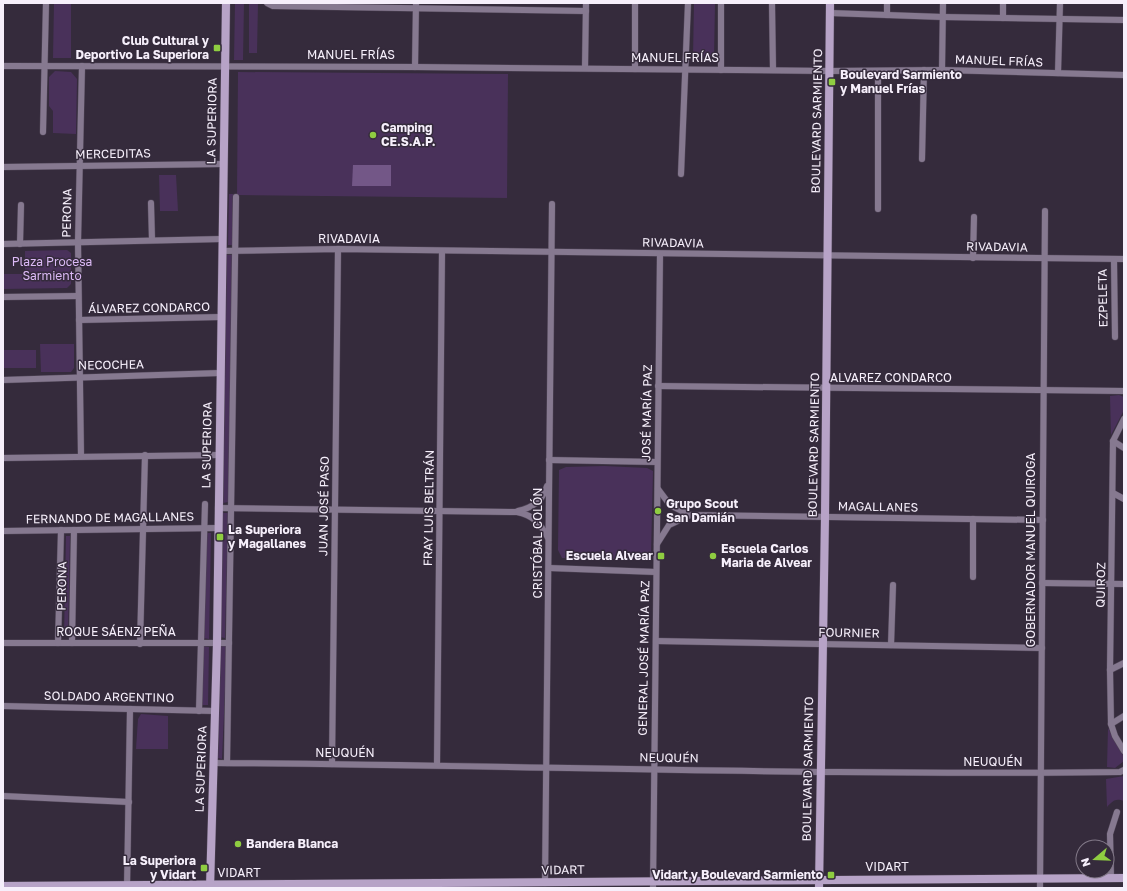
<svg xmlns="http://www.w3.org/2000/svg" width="1127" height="891" font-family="'Golos Text',sans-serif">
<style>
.green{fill:#49315a}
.water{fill:#735787}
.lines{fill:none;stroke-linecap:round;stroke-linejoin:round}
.street-casing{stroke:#504657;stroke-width:7}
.secondary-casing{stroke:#504657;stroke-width:9}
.street{stroke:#867990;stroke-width:6}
.secondary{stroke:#b7a3c7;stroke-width:8}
.poi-dot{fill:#8fcd41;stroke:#352b3c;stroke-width:1.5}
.labels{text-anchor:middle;stroke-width:3;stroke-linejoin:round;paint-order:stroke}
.poi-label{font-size:12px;font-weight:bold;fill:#f6effb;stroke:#352b3c;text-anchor:start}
.street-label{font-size:12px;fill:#f6effb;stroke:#352b3c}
.park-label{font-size:12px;fill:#dcbaf6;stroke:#352b3c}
</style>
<rect width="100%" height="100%" fill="#352b3c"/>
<g class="green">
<polygon points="54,3 71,3 71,58 53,58"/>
<polygon points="235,3 244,3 243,60 234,60"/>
<polygon points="249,3 258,3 257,53 249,53"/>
<polygon points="694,3 715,3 714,57 710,61 697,60 693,57"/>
<polygon points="55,71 71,72 77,79 76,134 53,133 53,111 49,106 49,77"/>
<polygon points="238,72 508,74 507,198 237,195"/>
<polygon points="159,175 176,175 178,211 160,211"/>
<polygon points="229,194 233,194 232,245 228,245"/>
<polygon points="67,250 71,253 71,284 67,288 3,289 3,274 25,274 25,251"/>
<polygon points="227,255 233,255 228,502 223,503"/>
<polygon points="40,344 74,344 74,368 71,372 41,372"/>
<rect x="3" y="350" width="33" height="18"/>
<polygon points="1119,395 1124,397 1124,410 1111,435 1110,396"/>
<polygon points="604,466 647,468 653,471 651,554 647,560 562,558 558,550 559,470 566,467"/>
<polygon points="222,513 228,513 225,638 220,637"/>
<polygon points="206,533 211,533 209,639 203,638"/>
<polygon points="66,536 70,536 68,635 64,635"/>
<polygon points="203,646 209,647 208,705 202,705"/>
<polygon points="221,646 227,646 222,759 218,758"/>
<polygon points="141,714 168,716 168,749 136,749 138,719"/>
<polygon points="1108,728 1124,757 1124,761 1115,768 1107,767"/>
<path d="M1124,776V801C1115,798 1113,801 1107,807L1106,779Z"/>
</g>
<polygon class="water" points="353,165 391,165 391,186 352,186"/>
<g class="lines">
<g class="street-casing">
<g id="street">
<polyline points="267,3 273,6 586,11"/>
<polyline points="721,3 721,70"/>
<polyline points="772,3 773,70"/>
<polyline points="830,13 943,17 1124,20"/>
<polyline points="887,15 887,3"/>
<polyline points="1003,18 1003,3"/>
<polyline points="3,66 415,67 830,71 942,70 1124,75"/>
<polyline points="415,67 416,3"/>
<polyline points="585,68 586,3"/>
<polyline points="635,69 635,3"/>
<polyline points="942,70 943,3"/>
<polyline points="1058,73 1060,3"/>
<polyline points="43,132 46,3"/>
<polyline points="922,159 924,70"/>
<polyline points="3,167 223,164"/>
<polyline points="681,174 688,3"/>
<polyline points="151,203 152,240"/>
<polyline points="878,209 878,71"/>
<polyline points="3,244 222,239"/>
<polyline points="20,244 21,205"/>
<polyline points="222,251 338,249 1124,259"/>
<polyline points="973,258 974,217"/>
<polyline points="1114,260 1115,337"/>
<polyline points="3,297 78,296"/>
<polyline points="79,320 221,317"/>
<polyline points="3,380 220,373"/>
<polyline points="658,386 1124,391"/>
<polyline points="1124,419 1113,441 1110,670 1111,724 1115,736 1124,751"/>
<polyline points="1113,441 1124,448"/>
<polyline points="81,456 78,242 82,66"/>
<polyline points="3,458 219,455"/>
<polyline points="549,460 657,462"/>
<polyline points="658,489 670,505 690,515"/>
<polyline points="1113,493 1124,499"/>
<path d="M218,508L517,512C533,515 541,524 548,538"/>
<path d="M518,511C532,508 543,501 547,486"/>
<polyline points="973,519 973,577"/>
<polyline points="3,531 218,528"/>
<polyline points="657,544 669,525 690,515 1043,520"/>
<polyline points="549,568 656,572"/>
<polyline points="1042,583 1124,584"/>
<polyline points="656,641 1042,648"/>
<polyline points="3,643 229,643"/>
<polyline points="58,643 61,530"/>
<polyline points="72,643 74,530"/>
<polyline points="140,644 145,455"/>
<polyline points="891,645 893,585"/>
<polyline points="1110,670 1124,663"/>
<polyline points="3,706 215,711"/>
<polyline points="199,711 205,504"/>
<polyline points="1111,724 1124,716"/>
<path d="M213,763C515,765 818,776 1120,772L1124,770"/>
<polyline points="227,763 236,197"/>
<polyline points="332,764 338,249"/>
<polyline points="437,765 442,251"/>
<polyline points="3,796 129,802"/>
<polyline points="1111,878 1110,834 1117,812"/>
<polyline points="545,883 552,204"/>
<polyline points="127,888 130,709"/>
<polyline points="653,888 660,254"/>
<polyline points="1040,888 1045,211"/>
</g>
</g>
<g class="secondary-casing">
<g id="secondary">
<polyline points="3,886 1124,878"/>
<polyline points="210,888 217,643 226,3"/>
<polyline points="819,888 825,517 830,3"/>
</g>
</g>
<use href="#street" class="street"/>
<use href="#secondary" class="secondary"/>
</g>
<g class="poi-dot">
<rect x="213" y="44" width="8" height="8" rx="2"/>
<rect x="828" y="78" width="8" height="8" rx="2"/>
<circle cx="373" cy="135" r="4"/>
<circle cx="658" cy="511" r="4"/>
<rect x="216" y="533" width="8" height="8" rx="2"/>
<rect x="657" y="552" width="8" height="8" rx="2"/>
<circle cx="713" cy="556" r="4"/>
<circle cx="238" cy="844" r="4"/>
<rect x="200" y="864" width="8" height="8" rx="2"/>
<rect x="827" y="871" width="8" height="8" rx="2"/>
</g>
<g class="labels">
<g class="poi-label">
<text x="209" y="45" text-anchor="end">Club Cultural y<tspan x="209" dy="14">Deportivo La Superiora</tspan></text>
<text x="840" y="79">Boulevard Sarmiento<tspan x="840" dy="14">y Manuel Frías</tspan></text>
<text x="381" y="132">Camping<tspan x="381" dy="14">CE.S.A.P.</tspan></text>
<text x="666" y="508">Grupo Scout<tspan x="666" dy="14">San Damián</tspan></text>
<text x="228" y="534">La Superiora<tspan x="228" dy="14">y Magallanes</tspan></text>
<text x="721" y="553">Escuela Carlos<tspan x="721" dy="14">Maria de Alvear</tspan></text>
<text x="653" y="560" text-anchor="end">Escuela Alvear</text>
<text x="246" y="848">Bandera Blanca</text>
<text x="196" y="865" text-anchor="end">La Superiora<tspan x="196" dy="14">y Vidart</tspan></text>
<text x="823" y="879" text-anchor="end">Vidart y Boulevard Sarmiento</text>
</g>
<g class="street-label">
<text x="351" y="59">MANUEL FRÍAS</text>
<text x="675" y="62">MANUEL FRÍAS</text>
<text transform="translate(999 61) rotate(2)" y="4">MANUEL FRÍAS</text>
<text transform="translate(212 121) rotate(-89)" y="4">LA SUPERIORA</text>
<text transform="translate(817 121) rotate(-89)" y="4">BOULEVARD SARMIENTO</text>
<text transform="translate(113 154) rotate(-1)" y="4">MERCEDITAS</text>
<text transform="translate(67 213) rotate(-89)" y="4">PERONA</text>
<text x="349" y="243">RIVADAVIA</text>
<text transform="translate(673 243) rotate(1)" y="4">RIVADAVIA</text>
<text transform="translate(997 247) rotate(1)" y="4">RIVADAVIA</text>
<text transform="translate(1103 298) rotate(-91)" y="4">EZPELETA</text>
<text transform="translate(149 308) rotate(-1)" y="4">ÁLVAREZ CONDARCO</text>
<text transform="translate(111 365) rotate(-1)" y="4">NECOCHEA</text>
<text x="891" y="382">ALVAREZ CONDARCO</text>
<text transform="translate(647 413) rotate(-89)" y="4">JOSÉ MARÍA PAZ</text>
<text transform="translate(207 445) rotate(-89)" y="4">LA SUPERIORA</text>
<text transform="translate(814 445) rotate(-89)" y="4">BOULEVARD SARMIENTO</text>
<text transform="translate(324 506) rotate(-89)" y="4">JUAN JOSÉ PASO</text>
<text transform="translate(878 507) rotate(1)" y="4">MAGALLANES</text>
<text transform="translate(429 508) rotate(-89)" y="4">FRAY LUIS BELTRÁN</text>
<text transform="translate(110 518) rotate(-1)" y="4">FERNANDO DE MAGALLANES</text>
<text transform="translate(538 543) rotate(-90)" y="4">CRISTÓBAL COLÓN</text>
<text transform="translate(1031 550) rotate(-90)" y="4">GOBERNADOR MANUEL QUIROGA</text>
<text transform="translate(1101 585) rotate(-89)" y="4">QUIROZ</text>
<text transform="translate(62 586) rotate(-89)" y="4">PERONA</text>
<text x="116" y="636">ROQUE SÁENZ PEÑA</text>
<text transform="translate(849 633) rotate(1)" y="4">FOURNIER</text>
<text transform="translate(644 658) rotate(-89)" y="4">GENERAL JOSÉ MARÍA PAZ</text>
<text transform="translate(109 697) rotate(1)" y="4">SOLDADO ARGENTINO</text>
<text x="345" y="757">NEUQUÉN</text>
<text transform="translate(669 758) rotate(1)" y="4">NEUQUÉN</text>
<text x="993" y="766">NEUQUÉN</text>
<text transform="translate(201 769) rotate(-88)" y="4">LA SUPERIORA</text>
<text transform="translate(808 769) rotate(-89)" y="4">BOULEVARD SARMIENTO</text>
<text x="887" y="871">VIDART</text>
<text transform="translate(563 870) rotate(-1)" y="4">VIDART</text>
<text x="239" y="877">VIDART</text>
</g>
<g class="park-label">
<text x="52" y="266">Plaza Procesa<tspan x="52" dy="14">Sarmiento</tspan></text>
</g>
</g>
<rect width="1127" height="891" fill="none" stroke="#f6effb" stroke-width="8"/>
<g transform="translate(1095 859) rotate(251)"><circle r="19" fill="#352b3c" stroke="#827988"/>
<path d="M0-3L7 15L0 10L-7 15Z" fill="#8fcd41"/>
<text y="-6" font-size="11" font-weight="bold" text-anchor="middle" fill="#f6effb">N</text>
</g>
</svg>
